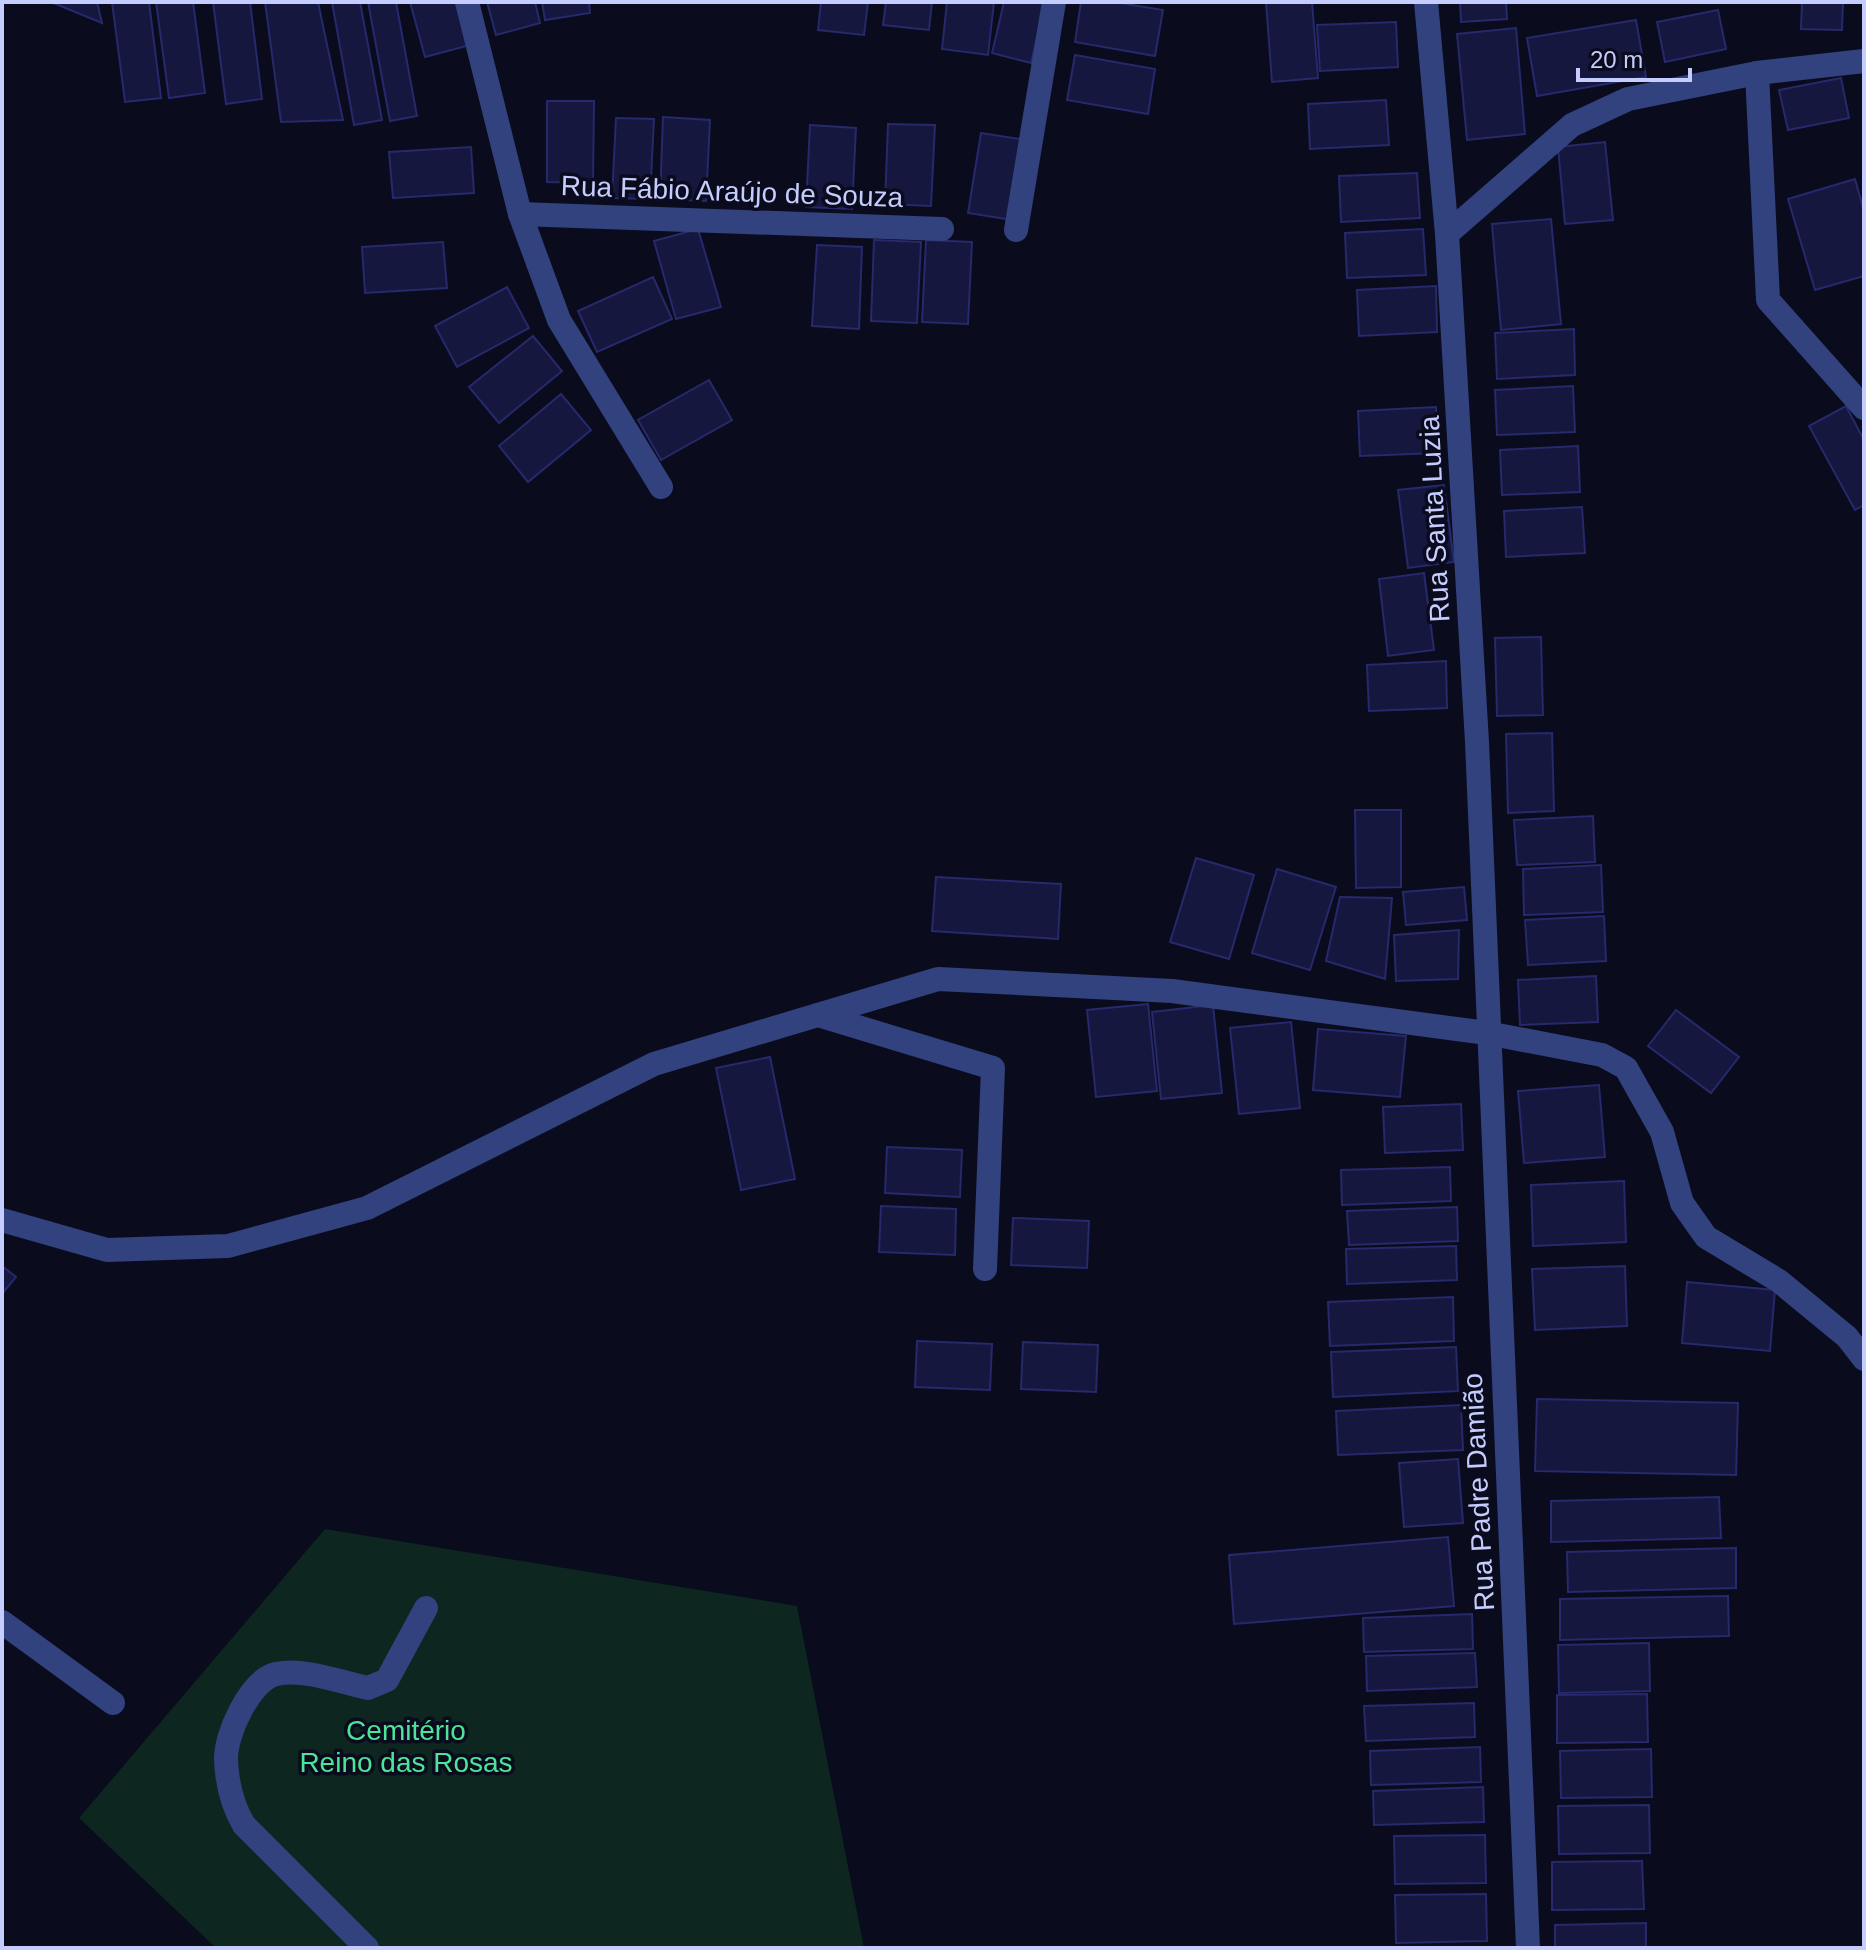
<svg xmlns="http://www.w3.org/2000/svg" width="1866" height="1950" font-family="Helvetica,sans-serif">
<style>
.green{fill:#0d261f}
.building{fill:#15173e;stroke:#26296b;stroke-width:2}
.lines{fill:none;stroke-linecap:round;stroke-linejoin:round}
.minor{stroke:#32427e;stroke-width:24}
.labels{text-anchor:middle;stroke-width:7;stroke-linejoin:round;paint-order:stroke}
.street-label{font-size:28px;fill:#c5cdff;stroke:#0a0b1c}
.park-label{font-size:28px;fill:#4de49a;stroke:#0a0b1c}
</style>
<rect width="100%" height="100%" fill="#0a0b1c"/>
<polygon class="green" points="325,1529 797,1606 864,1948 216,1948 79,1818"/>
<g class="building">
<polygon points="51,2 97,2 102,23"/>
<polygon points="112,2 149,2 161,98 125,102"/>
<polygon points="156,2 193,2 205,93 169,98"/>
<polygon points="213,2 250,2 262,99 226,104"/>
<polygon points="265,2 318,2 343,120 281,122"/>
<polygon points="332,2 360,2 382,120 354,125"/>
<polygon points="368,2 396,2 417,116 390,121"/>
<polygon points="410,2 458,2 470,45 425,57"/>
<polygon points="487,2 535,2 540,23 496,35"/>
<polygon points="542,2 589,2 590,13 545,20"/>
<polygon points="821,2 868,2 864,35 818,30"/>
<polygon points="886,2 932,2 929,30 883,25"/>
<polygon points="947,2 994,2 988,55 942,49"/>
<polygon points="1004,2 1045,2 1031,63 992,53"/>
<polygon points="1081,2 1114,2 1163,10 1155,56 1075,42"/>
<polygon points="1266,2 1312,2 1318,78 1272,82"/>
<polygon points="1460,2 1506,2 1507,19 1461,22"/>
<polygon points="1802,2 1843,2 1842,30 1801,29"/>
<polygon points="1718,10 1726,49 1665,62 1657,22"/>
<polygon points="1636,20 1646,77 1537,96 1527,38"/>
<polygon points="1396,22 1398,67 1320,71 1317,25"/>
<polygon points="1516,28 1525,134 1467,140 1457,34"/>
<polygon points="1075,55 1155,69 1148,114 1067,100"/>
<polygon points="1841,78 1849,118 1788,130 1779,90"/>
<polygon points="1386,100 1389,145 1310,149 1308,104"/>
<polygon points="547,101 594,101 593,183 547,182"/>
<polygon points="663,117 710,120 706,201 660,199"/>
<polygon points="616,118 654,119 650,199 612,198"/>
<polygon points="888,124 935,125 931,206 885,204"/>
<polygon points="810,125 856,128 852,209 806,207"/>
<polygon points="981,133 1026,140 1013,220 968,213"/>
<polygon points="1605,142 1613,220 1565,224 1558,147"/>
<polygon points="471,147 474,193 393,198 389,152"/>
<polygon points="1417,173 1420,218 1341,222 1339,176"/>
<polygon points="1855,179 1864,211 1864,276 1815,290 1788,199"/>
<polygon points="1551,219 1561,324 1501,330 1492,224"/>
<polygon points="698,229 721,307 676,319 654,241"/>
<polygon points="1423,229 1426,275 1347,278 1345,233"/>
<polygon points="874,240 921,242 917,323 871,321"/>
<polygon points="926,240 972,242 968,324 922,322"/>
<polygon points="443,242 447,288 365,293 362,247"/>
<polygon points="817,245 862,247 859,329 812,326"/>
<polygon points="653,277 672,319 597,352 578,311"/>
<polygon points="1436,286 1437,332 1359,336 1357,290"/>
<polygon points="507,287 529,328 457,367 435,326"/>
<polygon points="1574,329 1575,375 1497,379 1495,333"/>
<polygon points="533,336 562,371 499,423 469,387"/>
<polygon points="709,380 732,420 661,460 638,420"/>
<polygon points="1573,386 1575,432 1497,435 1495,390"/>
<polygon points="561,394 591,430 528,482 499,446"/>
<polygon points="1846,406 1864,440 1864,505 1855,510 1809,426"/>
<polygon points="1436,407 1438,453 1360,456 1358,411"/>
<polygon points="1578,446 1580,492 1502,495 1500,450"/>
<polygon points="1444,485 1454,562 1408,568 1398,490"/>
<polygon points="1582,507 1585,553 1506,557 1504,511"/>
<polygon points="1424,573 1434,650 1388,656 1379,579"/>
<polygon points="1541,637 1543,715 1497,716 1495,638"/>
<polygon points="1446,661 1447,708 1369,711 1367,665"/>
<polygon points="1552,733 1554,811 1508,813 1506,734"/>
<polygon points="1355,810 1401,810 1401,887 1356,888"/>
<polygon points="1593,816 1595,862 1517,865 1514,820"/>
<polygon points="1196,858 1254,875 1229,959 1170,942"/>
<polygon points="1601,865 1603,912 1524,915 1523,869"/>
<polygon points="1277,869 1336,887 1310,970 1252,953"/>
<polygon points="936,877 1061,884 1058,939 932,931"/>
<polygon points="1464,887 1467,920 1406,925 1403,892"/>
<polygon points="1340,897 1392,898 1385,979 1326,961"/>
<polygon points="1604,916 1606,961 1528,965 1525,920"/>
<polygon points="1459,930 1458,979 1396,981 1394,935"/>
<polygon points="1596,976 1598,1022 1520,1025 1518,980"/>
<polygon points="1148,1004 1157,1091 1096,1097 1087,1010"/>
<polygon points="1213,1005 1222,1093 1161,1099 1152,1012"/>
<polygon points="1676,1010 1739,1057 1711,1093 1648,1046"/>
<polygon points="1291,1022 1300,1108 1239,1114 1230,1028"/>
<polygon points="1318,1029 1406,1036 1400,1097 1313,1090"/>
<polygon points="770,1057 795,1179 741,1190 716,1068"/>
<polygon points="1599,1085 1605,1157 1524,1163 1518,1091"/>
<polygon points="1461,1104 1463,1150 1385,1153 1383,1107"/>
<polygon points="887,1147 962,1150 960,1197 885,1193"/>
<polygon points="1450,1167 1451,1201 1342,1205 1341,1170"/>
<polygon points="1624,1181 1626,1242 1533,1246 1531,1185"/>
<polygon points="881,1206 956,1209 955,1255 879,1252"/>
<polygon points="1457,1207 1458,1241 1349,1245 1347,1211"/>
<polygon points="1013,1218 1089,1221 1087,1268 1011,1265"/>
<polygon points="1456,1246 1457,1280 1347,1284 1346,1249"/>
<polygon points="2,1266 16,1277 2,1294"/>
<polygon points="1625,1266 1627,1326 1535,1330 1532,1269"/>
<polygon points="1687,1282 1775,1290 1770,1351 1682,1343"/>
<polygon points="1453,1297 1454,1341 1330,1346 1328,1302"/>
<polygon points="917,1341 992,1344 990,1390 915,1387"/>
<polygon points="1023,1342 1098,1345 1096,1392 1021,1389"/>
<polygon points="1456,1347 1458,1391 1333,1397 1331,1352"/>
<polygon points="1537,1399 1738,1403 1736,1475 1535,1471"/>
<polygon points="1461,1405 1463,1450 1338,1455 1336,1411"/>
<polygon points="1458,1459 1463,1523 1404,1527 1399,1463"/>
<polygon points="1719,1497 1721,1538 1551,1542 1551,1501"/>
<polygon points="1448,1537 1454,1606 1234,1624 1229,1555"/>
<polygon points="1736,1548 1736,1588 1568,1592 1567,1552"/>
<polygon points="1728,1596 1729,1636 1560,1640 1560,1599"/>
<polygon points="1472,1614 1473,1649 1364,1652 1363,1618"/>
<polygon points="1649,1643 1650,1691 1559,1693 1558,1645"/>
<polygon points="1475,1653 1477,1687 1367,1691 1366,1656"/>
<polygon points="1647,1694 1648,1742 1557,1743 1557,1695"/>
<polygon points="1474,1703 1475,1737 1366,1741 1364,1706"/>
<polygon points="1480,1747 1481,1782 1371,1785 1370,1751"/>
<polygon points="1651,1749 1652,1797 1561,1798 1560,1751"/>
<polygon points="1483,1787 1484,1822 1374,1825 1373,1791"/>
<polygon points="1649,1805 1650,1853 1559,1854 1558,1806"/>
<polygon points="1485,1835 1486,1883 1395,1884 1394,1836"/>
<polygon points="1642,1861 1644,1909 1552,1910 1552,1862"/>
<polygon points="1486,1894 1487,1941 1396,1943 1395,1895"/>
<polygon points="1646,1923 1646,1948 1555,1948 1555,1925"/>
</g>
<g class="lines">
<g class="minor">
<polyline points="467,2 520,214 559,320 661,487"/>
<polyline points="1426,2 1447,234 1477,742 1528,1948"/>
<polyline points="1757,73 1768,300 1864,408"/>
<polyline points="520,214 942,229"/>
<polyline points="1016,230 1054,2"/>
<polyline points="1447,234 1572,125 1628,99 1757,73 1864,61"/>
<polyline points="818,1015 993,1068 985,1269"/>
<polyline points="2,1220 107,1250 228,1246 367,1208 654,1064 938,979 1172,991 1487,1033 1602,1055 1626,1068 1662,1132 1682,1203 1706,1237 1779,1281 1847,1337 1864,1359"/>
<polyline points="2,1622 113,1703"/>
<path d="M367,1948L244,1825C232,1805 227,1783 226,1760C225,1735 250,1680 276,1674C304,1668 340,1682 368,1688L387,1680L426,1608"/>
</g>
</g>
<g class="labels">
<g class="street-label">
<text transform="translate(732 191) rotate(2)" y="10">Rua Fábio Araújo de Souza</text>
<text transform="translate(1434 519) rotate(-93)" y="10">Rua Santa Luzia</text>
<text transform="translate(1478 1492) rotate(-93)" y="10">Rua Padre Damião</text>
</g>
<g class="park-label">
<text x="406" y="1740">Cemitério<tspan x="406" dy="32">Reino das Rosas</tspan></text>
</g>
</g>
<rect width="1866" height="1950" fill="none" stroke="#c5cdff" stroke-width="8"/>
<path d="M1578 68v12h112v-12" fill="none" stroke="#c5cdff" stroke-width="4"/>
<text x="1590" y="68" font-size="24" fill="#c5cdff" stroke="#0a0b1c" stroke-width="6" paint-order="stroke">20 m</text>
</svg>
